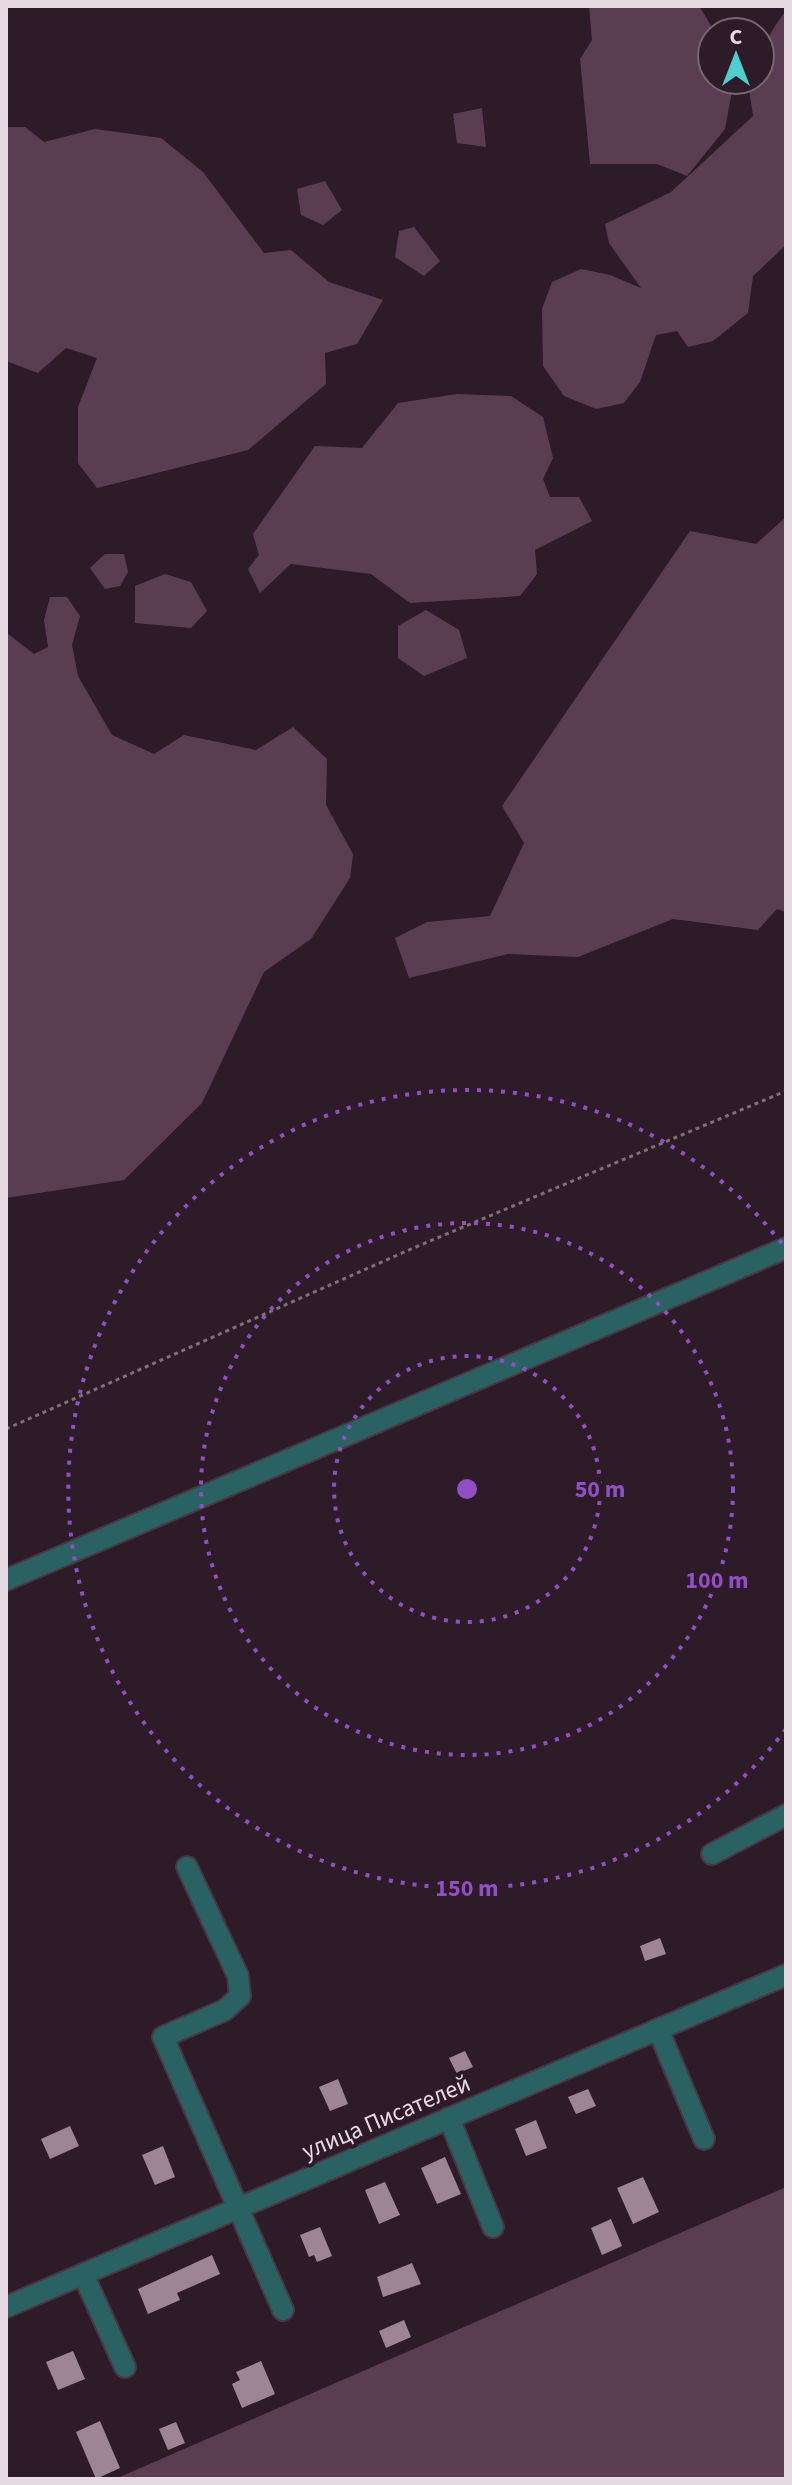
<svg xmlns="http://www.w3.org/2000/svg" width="792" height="2485" font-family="'Source Sans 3',sans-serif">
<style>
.green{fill:#5b3d52}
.building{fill:#9e8596}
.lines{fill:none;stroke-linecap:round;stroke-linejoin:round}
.minor-casing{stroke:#483642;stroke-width:24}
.path{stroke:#7f6f79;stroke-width:3;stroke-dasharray:4 4;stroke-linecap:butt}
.minor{stroke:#2a6263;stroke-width:20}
.ring{fill:none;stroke:#914fc6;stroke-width:4;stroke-dasharray:4 8}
.labels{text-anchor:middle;stroke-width:8;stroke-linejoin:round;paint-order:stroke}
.street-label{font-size:24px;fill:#e7dae2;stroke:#2e1b28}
.centre{fill:#914fc6;stroke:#2e1b28;stroke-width:4}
.ring-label{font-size:24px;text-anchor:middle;font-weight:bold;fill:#914fc6;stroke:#2e1b28;stroke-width:8;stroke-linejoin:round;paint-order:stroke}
</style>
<rect width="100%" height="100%" fill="#2e1b28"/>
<g class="green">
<polygon points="589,6 699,6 715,32 712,32 712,80 734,80 725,129 687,176 657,164 590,164 580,59 592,40"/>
<path d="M786,11V245L753,276L748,313L713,341L688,347L677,331L656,335L640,382L624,403L596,409L564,396L543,366L542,309L552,282L581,269L610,275L641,288L609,243L605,224L671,192L753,116L748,82L749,80H760C760,52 768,33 786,11Z"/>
<polygon points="482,108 486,147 457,143 453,114"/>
<polygon points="6,127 25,127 44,142 95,129 161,138 203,172 264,253 291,250 329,282 383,300 357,344 325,353 326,384 248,450 97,488 78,463 78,407 97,358 66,348 38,373 6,361"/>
<polygon points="325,181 342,210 323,225 301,215 297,189"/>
<polygon points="414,227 440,261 424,276 395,257 399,231"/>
<polygon points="457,394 511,396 543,417 553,458 543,479 550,497 579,497 592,521 535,550 537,574 520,596 410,603 371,574 291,564 260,593 248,569 259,555 253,534 315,446 362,448 398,403"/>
<polygon points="786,517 786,912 777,909 758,930 673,919 578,957 508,954 409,978 395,938 427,922 490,916 524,843 502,806 690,531 756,544"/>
<polygon points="105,554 124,554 128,572 120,586 105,589 90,568"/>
<polygon points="165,574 191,582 207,611 191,628 135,623 135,586"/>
<polygon points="50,597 67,597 80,616 72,645 78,676 112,735 154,754 184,735 256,750 293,727 327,759 326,805 353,854 350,878 311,939 264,972 202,1103 124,1180 6,1198 6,636 8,634 34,654 48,647 44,620"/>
<polygon points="426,610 459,630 467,658 424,676 398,658 398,626"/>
<polygon points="786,2187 786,2479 115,2479"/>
</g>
<g class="building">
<polygon points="660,1938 666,1954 645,1961 640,1946"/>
<polygon points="465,2051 473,2067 457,2074 449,2058"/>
<polygon points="338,2079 348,2104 330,2111 319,2087"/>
<polygon points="588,2089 596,2106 576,2114 568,2097"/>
<polygon points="536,2120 547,2148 526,2156 515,2129"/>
<polygon points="70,2126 79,2146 50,2159 41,2139"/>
<polygon points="163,2146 175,2177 155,2185 142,2155"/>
<polygon points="445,2157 461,2194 437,2204 421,2168"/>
<polygon points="643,2177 659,2212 633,2224 617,2188"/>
<polygon points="385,2182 400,2215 379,2224 365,2190"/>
<polygon points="611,2219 622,2246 602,2255 591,2228"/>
<polygon points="320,2227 332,2256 317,2262 314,2255 309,2257 300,2235"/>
<polygon points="212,2255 220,2274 177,2293 180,2300 148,2314 138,2289"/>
<polygon points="412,2263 421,2284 383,2297 377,2277"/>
<polygon points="404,2320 411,2337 386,2348 379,2331"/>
<polygon points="73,2351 85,2379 58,2390 46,2362"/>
<polygon points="261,2361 275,2394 242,2408 232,2384 240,2380 236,2372"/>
<polygon points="100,2421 120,2468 96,2479 76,2432"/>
<polygon points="176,2422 185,2443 168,2450 159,2429"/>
</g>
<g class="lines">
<g class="minor-casing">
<g id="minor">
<polyline points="6,1580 786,1248"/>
<polyline points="712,1854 786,1815"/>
<polyline points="187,1867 238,1976 240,1996 225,2010 163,2037 283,2310"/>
<polyline points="658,2029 704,2139"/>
<polyline points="449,2118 493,2227"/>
<polyline points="83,2274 125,2367"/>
<polyline points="6,2307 786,1975"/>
</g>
</g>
<polyline class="path" points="6,1429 411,1249 786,1091"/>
<use href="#minor" class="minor"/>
</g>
<g class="ring">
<circle cx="467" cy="1489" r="133"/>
<circle cx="467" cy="1489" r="266"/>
<path d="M786 1729A399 399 0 1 1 786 1249"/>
</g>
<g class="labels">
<g class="street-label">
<text transform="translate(386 2117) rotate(-23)" y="8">улица Писателей</text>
</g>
</g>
<circle cx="467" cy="1489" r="12" class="centre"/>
<g class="ring-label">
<text x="600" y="1497">50 m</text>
<text x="717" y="1588">100 m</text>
<text x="467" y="1896">150 m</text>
</g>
<rect width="792" height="2485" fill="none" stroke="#e7dae2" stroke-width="16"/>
<g transform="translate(736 56)"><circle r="38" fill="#2e1b28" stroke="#786772" stroke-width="2"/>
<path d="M0-6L14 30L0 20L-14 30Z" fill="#52cdcd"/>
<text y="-12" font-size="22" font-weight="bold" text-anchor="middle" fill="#e7dae2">С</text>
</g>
</svg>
